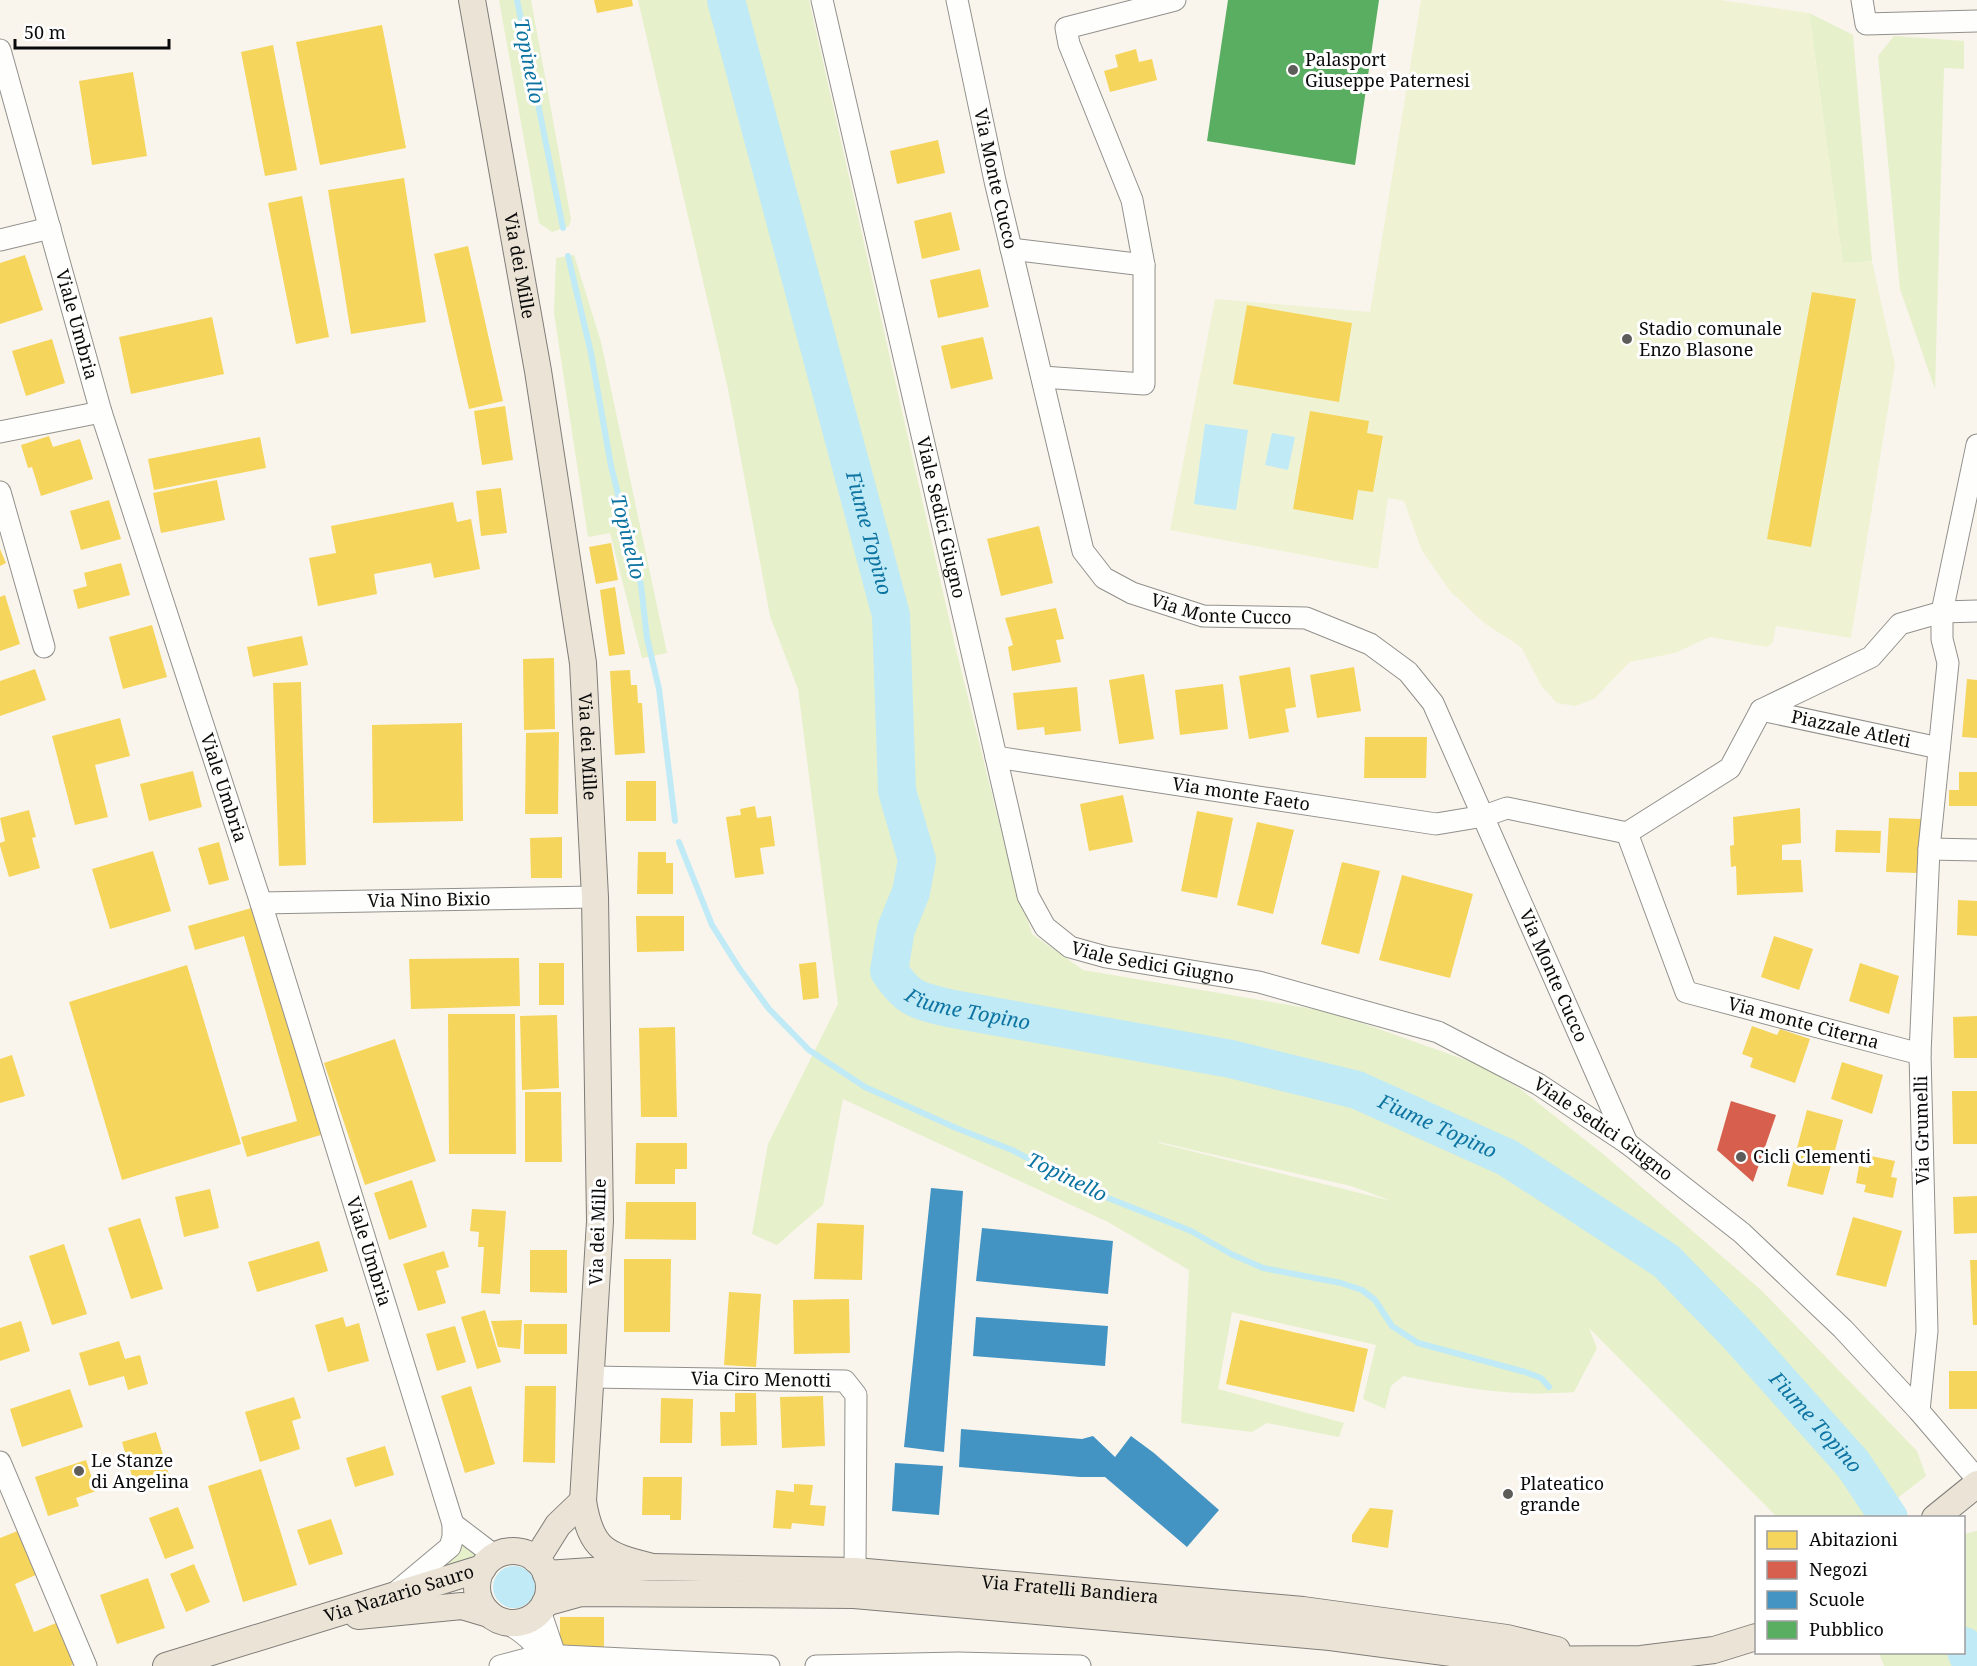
<svg xmlns="http://www.w3.org/2000/svg" width="1977" height="1666" font-family="'Noto Serif',serif">
<style>
.green{fill:#e6f0ca;fill-rule:evenodd}
.pitch{fill:#eff3d4}
.water{fill:#c0eaf6}
.homes{fill:#f6d55c}
.shops{fill:#d6604d}
.schools{fill:#4393c3}
.public{fill:#5aae61}
.lines{fill:none;stroke-linecap:round;stroke-linejoin:round}
.stream{stroke:#c0eaf6;stroke-width:6}
.river{stroke:#c0eaf6;stroke-width:38}
.minor-casing{stroke:#92908c;stroke-width:23}
.major-casing{stroke:#7f7d79;stroke-width:28}
.minor{stroke:#fefefc;stroke-width:21}
.major{stroke:#ebe3d5;stroke-width:26}
.poi-dot{fill:#5e5c59;stroke:#fff;stroke-width:2}
.labels{text-anchor:middle;stroke-width:6;stroke-linejoin:round;paint-order:stroke}
.poi-label{font-size:18px;fill:#0a0a0a;stroke:#fff;text-anchor:start}
.street-label{font-size:18px;fill:#0a0a0a;stroke:#fff}
.water-label{font-size:20px;font-style:italic;fill:#0d74a2;stroke:#fff}
</style>
<rect width="100%" height="100%" fill="#f9f5ec"/>
<g class="green">
<polygon points="499,0 531,0 571,219 569,226 552,232 539,223"/>
<path d="M638,0H809L955,645L1006,851L1032,934L1083,970L1331,1012L1477,1064L1519,1088L1603,1154L1761,1290L1917,1451L1926,1476L1873,1517H1777L1589,1328L1597,1348L1574,1392C1511,1397 1464,1388 1403,1376L1391,1386L1385,1409L1363,1399L1376,1345L1232,1312L1218,1389L1344,1423L1339,1437L1267,1423L1252,1432L1181,1423L1189,1270L1108,1222L843,1099L823,1205L777,1245L752,1234L768,1144L838,1004L798,689L770,616L728,389ZM1159,1142L1351,1186L1392,1201L1159,1143Z"/>
<polygon points="1809,13 1853,35 1872,261 1843,264"/>
<polygon points="1894,36 1964,41 1964,69 1944,68 1935,389 1900,289 1878,56"/>
<polygon points="574,255 601,342 667,653 642,658 610,533 588,537 554,313 556,258"/>
<polygon points="1977,1531 1977,1666 1884,1666 1879,1653 1964,1652 1964,1534"/>
<polygon points="461,1543 479,1554 480,1562 418,1581"/>
</g>
<polygon class="pitch" points="1421,0 1720,0 1809,13 1843,263 1872,261 1895,365 1851,638 1776,626 1773,642 1767,647 1710,637 1675,653 1630,662 1594,699 1575,706 1557,703 1542,687 1521,647 1484,623 1450,591 1422,551 1404,501 1388,498 1378,569 1170,530 1215,299 1370,312"/>
<g class="water">
<polygon points="1205,424 1248,430 1236,510 1194,504"/>
<polygon points="1272,433 1295,437 1288,470 1265,465"/>
<circle cx="514" cy="1587" r="21"/>
</g>
<g class="homes">
<polygon points="594,0 632,0 633,6 597,13"/>
<polygon points="382,25 406,148 320,165 296,42"/>
<polygon points="273,45 297,170 265,176 241,52"/>
<polygon points="1136,49 1139,62 1152,59 1157,80 1110,92 1104,71 1118,67 1115,55"/>
<polygon points="133,72 147,156 92,165 79,81"/>
<polygon points="938,140 945,173 897,184 890,151"/>
<polygon points="404,178 426,322 351,334 328,190"/>
<polygon points="302,196 329,337 296,344 268,203"/>
<polygon points="951,212 960,250 922,259 914,221"/>
<polygon points="468,246 503,401 469,409 434,254"/>
<polygon points="25,255 43,310 0,324 0,263"/>
<polygon points="980,269 989,307 938,318 930,280"/>
<polygon points="1812,292 1856,299 1811,547 1767,539"/>
<polygon points="1247,305 1352,323 1339,402 1233,384"/>
<polygon points="212,317 224,374 131,394 119,337"/>
<polygon points="983,337 993,379 951,389 941,346"/>
<polygon points="52,339 65,383 26,396 12,351"/>
<polygon points="505,406 513,460 482,465 474,411"/>
<polygon points="1310,411 1369,421 1367,433 1383,436 1373,492 1358,490 1353,520 1293,509"/>
<polygon points="49,436 53,447 80,439 93,479 41,496 32,467 28,468 21,445"/>
<polygon points="260,437 266,468 154,490 148,459"/>
<polygon points="217,480 225,520 161,533 153,493"/>
<polygon points="501,488 507,533 481,536 476,491"/>
<polygon points="109,500 121,539 81,550 70,511"/>
<polygon points="453,502 457,522 471,519 480,569 434,578 431,563 374,574 377,594 318,606 309,558 336,553 331,526"/>
<polygon points="1039,526 1053,583 1001,596 987,539"/>
<polygon points="611,543 618,580 596,584 589,547"/>
<polygon points="0,549 6,563 0,566"/>
<polygon points="121,563 130,595 78,609 73,590 87,586 84,573"/>
<polygon points="615,587 625,654 609,656 600,590"/>
<polygon points="5,595 20,644 0,651 0,597"/>
<polygon points="1056,608 1064,639 1056,640 1061,662 1012,671 1008,647 1013,645 1005,618"/>
<polygon points="152,625 167,677 123,689 109,637"/>
<polygon points="302,636 308,665 253,677 247,647"/>
<polygon points="554,658 555,729 524,730 523,659"/>
<polygon points="1290,667 1296,707 1285,709 1289,732 1249,739 1239,676"/>
<polygon points="1354,667 1361,711 1317,718 1310,675"/>
<polygon points="35,669 46,700 0,716 0,681"/>
<polygon points="630,670 631,685 637,685 638,703 642,703 645,753 615,755 610,671"/>
<polygon points="1144,674 1154,739 1119,744 1109,680"/>
<polygon points="1967,679 1977,680 1977,738 1962,737"/>
<polygon points="301,682 306,865 279,866 273,683"/>
<polygon points="1223,684 1228,729 1180,735 1175,690"/>
<polygon points="1077,687 1081,731 1045,735 1044,727 1017,730 1013,693"/>
<polygon points="120,718 130,756 95,765 108,817 75,825 52,736"/>
<polygon points="462,723 463,821 373,823 372,725"/>
<polygon points="559,732 558,814 525,814 526,733"/>
<polygon points="1365,737 1427,737 1426,778 1364,778"/>
<polygon points="193,771 202,807 149,821 140,784"/>
<polygon points="1959,772 1977,772 1977,806 1949,806 1949,790 1959,790"/>
<rect x="626" y="781" width="30" height="40"/>
<polygon points="1123,795 1133,842 1089,851 1080,804"/>
<polygon points="755,806 757,818 771,816 775,846 760,848 764,874 735,878 726,817 741,815 740,809"/>
<polygon points="1800,808 1801,843 1782,845 1782,860 1801,860 1803,892 1737,895 1736,866 1731,867 1730,846 1734,845 1733,817"/>
<polygon points="29,810 36,837 32,838 40,868 9,877 0,846 0,843 5,841 0,818"/>
<polygon points="1197,811 1233,818 1217,898 1181,891"/>
<polygon points="1889,818 1921,819 1918,873 1886,872"/>
<polygon points="1257,822 1294,830 1273,914 1237,905"/>
<polygon points="1836,830 1881,831 1880,853 1835,852"/>
<polygon points="562,837 562,878 531,878 530,838"/>
<polygon points="219,842 229,880 209,885 198,848"/>
<polygon points="153,851 171,911 110,929 92,869"/>
<polygon points="638,852 666,852 666,863 673,863 673,894 637,894"/>
<polygon points="1342,862 1380,871 1359,954 1321,944"/>
<polygon points="1402,875 1473,894 1450,978 1379,960"/>
<polygon points="1958,900 1977,901 1977,936 1957,935"/>
<polygon points="259,906 324,1134 247,1157 241,1137 297,1121 244,936 195,950 188,926"/>
<polygon points="636,916 684,916 684,951 637,952"/>
<polygon points="1774,936 1813,949 1799,990 1761,977"/>
<polygon points="519,958 520,1006 411,1009 409,959"/>
<polygon points="816,962 819,998 803,1000 799,964"/>
<rect x="539" y="963" width="25" height="42"/>
<polygon points="1860,963 1899,976 1889,1014 1849,1001"/>
<polygon points="187,965 241,1144 122,1180 69,1002"/>
<polygon points="448,1014 515,1014 516,1154 449,1154"/>
<polygon points="557,1015 559,1088 522,1090 520,1016"/>
<polygon points="1977,1016 1977,1058 1954,1058 1953,1017"/>
<polygon points="1752,1026 1777,1035 1780,1029 1810,1039 1795,1083 1750,1067 1753,1058 1742,1054"/>
<polygon points="675,1027 677,1117 641,1117 639,1028"/>
<polygon points="395,1039 436,1161 365,1185 324,1063"/>
<polygon points="12,1055 25,1096 0,1103 0,1059"/>
<polygon points="1842,1062 1883,1075 1872,1114 1831,1099"/>
<polygon points="1952,1091 1977,1091 1977,1144 1953,1144"/>
<polygon points="525,1092 561,1092 562,1162 525,1162"/>
<polygon points="1807,1110 1843,1120 1823,1195 1787,1186"/>
<polygon points="636,1143 687,1143 687,1169 675,1169 675,1184 635,1184"/>
<polygon points="1871,1156 1895,1161 1891,1177 1897,1178 1893,1198 1864,1192 1866,1185 1856,1183 1859,1166 1869,1168"/>
<polygon points="412,1180 427,1227 389,1240 374,1193"/>
<polygon points="210,1189 219,1228 184,1237 175,1197"/>
<polygon points="1977,1196 1977,1233 1954,1234 1953,1197"/>
<polygon points="626,1202 696,1202 696,1240 625,1239"/>
<polygon points="472,1209 506,1211 500,1294 481,1293 484,1247 478,1247 479,1232 470,1231"/>
<polygon points="1853,1217 1902,1231 1886,1287 1836,1275"/>
<polygon points="140,1218 163,1289 131,1299 108,1228"/>
<polygon points="817,1223 864,1225 862,1280 814,1279"/>
<polygon points="319,1241 328,1271 257,1292 248,1262"/>
<polygon points="64,1244 87,1314 52,1325 29,1256"/>
<polygon points="530,1250 567,1250 567,1293 530,1292"/>
<polygon points="444,1251 449,1267 436,1271 446,1303 418,1311 403,1264"/>
<polygon points="624,1259 671,1259 670,1332 624,1332"/>
<polygon points="1970,1260 1977,1260 1977,1325 1973,1325"/>
<polygon points="729,1292 761,1294 756,1367 724,1365"/>
<polygon points="849,1299 850,1353 794,1354 793,1300"/>
<polygon points="485,1310 501,1362 477,1369 461,1317"/>
<polygon points="343,1317 346,1327 359,1323 369,1361 328,1372 315,1325"/>
<polygon points="522,1320 520,1349 498,1347 491,1321"/>
<polygon points="1240,1320 1368,1349 1354,1412 1226,1384"/>
<polygon points="21,1321 30,1351 0,1361 0,1328"/>
<rect x="524" y="1324" width="43" height="30"/>
<polygon points="455,1326 466,1362 437,1371 426,1334"/>
<polygon points="119,1341 125,1359 140,1355 148,1384 128,1390 124,1376 89,1386 79,1353"/>
<rect x="1949" y="1371" width="28" height="38"/>
<polygon points="471,1386 495,1464 465,1473 441,1396"/>
<polygon points="525,1386 556,1386 555,1463 523,1462"/>
<polygon points="70,1389 83,1427 22,1447 10,1409"/>
<polygon points="735,1393 756,1393 757,1445 721,1446 720,1412 735,1412"/>
<polygon points="823,1396 825,1446 782,1448 780,1397"/>
<polygon points="294,1397 301,1418 292,1421 300,1449 260,1462 245,1412"/>
<polygon points="661,1398 693,1399 692,1443 660,1443"/>
<polygon points="156,1432 169,1475 135,1486 122,1442"/>
<polygon points="385,1446 394,1475 355,1487 346,1458"/>
<polygon points="86,1460 96,1491 76,1498 79,1506 48,1516 35,1477"/>
<polygon points="261,1469 297,1585 243,1602 208,1486"/>
<polygon points="643,1477 682,1477 681,1520 670,1520 670,1515 642,1515"/>
<polygon points="794,1484 813,1485 810,1505 826,1506 824,1526 792,1523 791,1529 773,1528 776,1490 794,1492"/>
<polygon points="178,1507 194,1548 165,1559 149,1518"/>
<polygon points="1370,1508 1393,1510 1388,1548 1352,1542 1352,1535"/>
<polygon points="331,1519 343,1554 309,1565 297,1530"/>
<polygon points="20,1530 38,1574 15,1584 34,1632 61,1621 78,1663 70,1666 0,1666 0,1538"/>
<polygon points="194,1564 210,1602 186,1612 170,1574"/>
<polygon points="148,1578 165,1628 117,1644 100,1595"/>
<polygon points="560,1617 604,1617 604,1650 560,1649"/>
</g>
<polygon class="shops" points="1731,1101 1776,1115 1753,1182 1717,1150"/>
<g class="schools">
<polygon points="931,1188 963,1191 944,1452 904,1447"/>
<polygon points="982,1228 1113,1241 1108,1294 976,1281"/>
<polygon points="976,1317 1108,1326 1105,1366 973,1356"/>
<polygon points="961,1429 1082,1439 1093,1436 1115,1457 1131,1436 1154,1453 1219,1510 1187,1547 1105,1477 1080,1477 959,1467"/>
<polygon points="895,1463 943,1466 939,1515 892,1511"/>
</g>
<polygon class="public" points="1228,0 1379,0 1355,165 1207,141"/>
<g class="lines">
<g class="stream">
<polyline points="517,0 563,228"/>
<polyline points="568,256 591,353 611,466 641,585 647,638 659,689 675,821"/>
<polyline points="679,842 712,925 739,968 769,1009 809,1050 865,1087 956,1128 1012,1150 1088,1190 1191,1231 1231,1254 1263,1268 1341,1283 1362,1290 1375,1300 1392,1326 1418,1343 1525,1372 1541,1378 1549,1387"/>
</g>
<g class="river">
<path id="s1" d="M726,0L891,615L897,791L917,860L911,892L896,929L889,971C908,999 915,1000 948,1008L1231,1059L1357,1090L1508,1158L1666,1261L1738,1335L1853,1464L1889,1518"/>
<polyline points="1964,1646 1972,1666"/>
</g>
<g class="minor-casing">
<g id="minor">
<path id="s2" d="M822,0L1028,896L1045,927L1070,947L1106,957L1259,982L1438,1032L1538,1084L1627,1143L1742,1233L1843,1329L1919,1411L1977,1479"/>
<path id="s3" d="M957,0L995,181L1083,551L1104,578L1132,593L1203,616L1306,618L1370,644L1408,672L1433,703L1627,1143"/>
<polyline points="1862,0 1866,24 1977,21"/>
<path id="s4" d="M0,50L101,412L261,903L453,1524V1537L450,1547L395,1593"/>
<polyline points="0,240 50,228"/>
<polyline points="1011,249 1144,265"/>
<polyline points="1042,377 1144,384 1144,265 1132,200 1069,44 1066,28 1175,0"/>
<polyline points="0,432 101,412"/>
<polyline points="0,492 44,647"/>
<path id="s5" d="M1761,710L1939,748"/>
<path id="s6" d="M996,757L1436,824L1484,816L1507,808L1627,833L1730,768L1761,710L1871,657L1900,624L1942,612L1977,611"/>
<path id="s7" d="M1627,833L1686,992L1920,1054"/>
<polyline points="1929,849 1977,850"/>
<path id="s8" d="M261,903L595,897"/>
<path id="s9" d="M591,1377L845,1381L856,1395L855,1571"/>
<polyline points="1919,1411 1927,1331 1920,1054 1929,849 1948,663 1942,639 1942,612 1977,445"/>
<polyline points="0,1462 86,1666"/>
<polyline points="453,1524 495,1556"/>
<polyline points="540,1611 555,1655"/>
<path d="M507,1623C524,1633 541,1645 542,1666"/>
<polyline points="500,1666 542,1655 769,1666"/>
<polyline points="816,1666 958,1663 1080,1666"/>
</g>
</g>
<g class="major-casing">
<g id="major">
<path id="s10" d="M472,0L538,371L583,663L595,897L600,1221L583,1501C591,1552 607,1555 652,1567"/>
<polyline points="1935,1518 1977,1484"/>
<circle cx="513" cy="1587" r="36"/>
<polyline points="536,1560 558,1525 583,1501"/>
<path id="s11" d="M546,1574L652,1567L855,1571L1303,1610L1507,1638L1557,1650"/>
<polyline points="545,1603 581,1593 854,1595 1330,1637 1504,1660 1641,1659 1714,1650 1756,1637"/>
<polyline points="358,1616 462,1606 489,1614"/>
<path id="s12" d="M166,1666L483,1568"/>
</g>
</g>
<use href="#minor" class="minor"/>
<use href="#major" class="major"/>
</g>
<g class="poi-dot">
<circle cx="1293" cy="70" r="6"/>
<circle cx="1627" cy="339" r="6"/>
<circle cx="1741" cy="1157" r="6"/>
<circle cx="79" cy="1471" r="6"/>
<circle cx="1508" cy="1494" r="6"/>
</g>
<g class="labels">
<g class="poi-label">
<text x="1305" y="66">Palasport<tspan x="1305" dy="21">Giuseppe Paternesi</tspan></text>
<text x="1639" y="335">Stadio comunale<tspan x="1639" dy="21">Enzo Blasone</tspan></text>
<text x="1753" y="1163">Cicli Clementi</text>
<text x="91" y="1467">Le Stanze<tspan x="91" dy="21">di Angelina</tspan></text>
<text x="1520" y="1490">Plateatico<tspan x="1520" dy="21">grande</tspan></text>
</g>
<g class="street-label">
<text dy="6" stroke="none"><textPath href="#s3" startOffset="183">Via Monte Cucco</textPath></text>
<text dy="6" stroke="none"><textPath href="#s10" startOffset="270">Via dei Mille</textPath></text>
<text dy="6" stroke="none"><textPath href="#s4" startOffset="285">Viale Umbria</textPath></text>
<text dy="6" stroke="none"><textPath href="#s2" startOffset="531">Viale Sedici Giugno</textPath></text>
<text dy="6" stroke="none"><textPath href="#s3" startOffset="723">Via Monte Cucco</textPath></text>
<text dy="6" stroke="none"><textPath href="#s5" startOffset="92">Piazzale Atleti</textPath></text>
<text dy="6" stroke="none"><textPath href="#s10" startOffset="756">Via dei Mille</textPath></text>
<text dy="6" stroke="none"><textPath href="#s4" startOffset="771">Viale Umbria</textPath></text>
<text dy="6" stroke="none"><textPath href="#s6" startOffset="248">Via monte Faeto</textPath></text>
<text dy="6" stroke="none"><textPath href="#s8" startOffset="168">Via Nino Bixio</textPath></text>
<text dy="6" stroke="none"><textPath href="#s2" startOffset="1071">Viale Sedici Giugno</textPath></text>
<text dy="6" stroke="none"><textPath href="#s3" startOffset="1263">Via Monte Cucco</textPath></text>
<text dy="6" stroke="none"><textPath href="#s7" startOffset="291">Via monte Citerna</textPath></text>
<text transform="translate(1922 1130) rotate(-91)" y="6">Via Grumelli</text>
<text dy="6" stroke="none"><textPath href="#s2" startOffset="1557">Viale Sedici Giugno</textPath></text>
<text transform="translate(598 1232) rotate(-88)" y="6">Via dei Mille</text>
<text dy="6" stroke="none"><textPath href="#s4" startOffset="1257">Viale Umbria</textPath></text>
<text dy="6" stroke="none"><textPath href="#s9" startOffset="170">Via Ciro Menotti</textPath></text>
<text dy="6" stroke="none"><textPath href="#s11" startOffset="525">Via Fratelli Bandiera</textPath></text>
<text dy="6" stroke="none"><textPath href="#s12" startOffset="244">Via Nazario Sauro</textPath></text>
</g>
<g class="water-label">
<text transform="translate(529 61) rotate(79)" y="7">Topinello</text>
<text dy="7" stroke="none"><textPath href="#s1" startOffset="552">Fiume Topino</textPath></text>
<text transform="translate(628 537) rotate(76)" y="7">Topinello</text>
<text dy="7" stroke="none"><textPath href="#s1" startOffset="1092">Fiume Topino</textPath></text>
<text dy="7" stroke="none"><textPath href="#s1" startOffset="1578">Fiume Topino</textPath></text>
<text transform="translate(1067 1177) rotate(26)" y="7">Topinello</text>
<text dy="7" stroke="none"><textPath href="#s1" startOffset="2064">Fiume Topino</textPath></text>
</g>
</g>
<rect x="1755" y="1516" width="210" height="138" fill="#ffffff" stroke="#9d9d9d" stroke-width="1.5"/>
<rect x="1767" y="1531" width="30" height="18" fill="#f6d55c" stroke="#9d9d9d" stroke-width="1.5"/>
<text x="1809" y="1546" font-size="18" fill="#0a0a0a">Abitazioni</text>
<rect x="1767" y="1561" width="30" height="18" fill="#d6604d" stroke="#9d9d9d" stroke-width="1.5"/>
<text x="1809" y="1576" font-size="18" fill="#0a0a0a">Negozi</text>
<rect x="1767" y="1591" width="30" height="18" fill="#4393c3" stroke="#9d9d9d" stroke-width="1.5"/>
<text x="1809" y="1606" font-size="18" fill="#0a0a0a">Scuole</text>
<rect x="1767" y="1621" width="30" height="18" fill="#5aae61" stroke="#9d9d9d" stroke-width="1.5"/>
<text x="1809" y="1636" font-size="18" fill="#0a0a0a">Pubblico</text>
<path d="M15 39v9h154v-9" fill="none" stroke="#0a0a0a" stroke-width="3"/>
<text x="24" y="39" font-size="18" fill="#0a0a0a" stroke="#ffffff" stroke-width="4.5" paint-order="stroke">50 m</text>
</svg>
